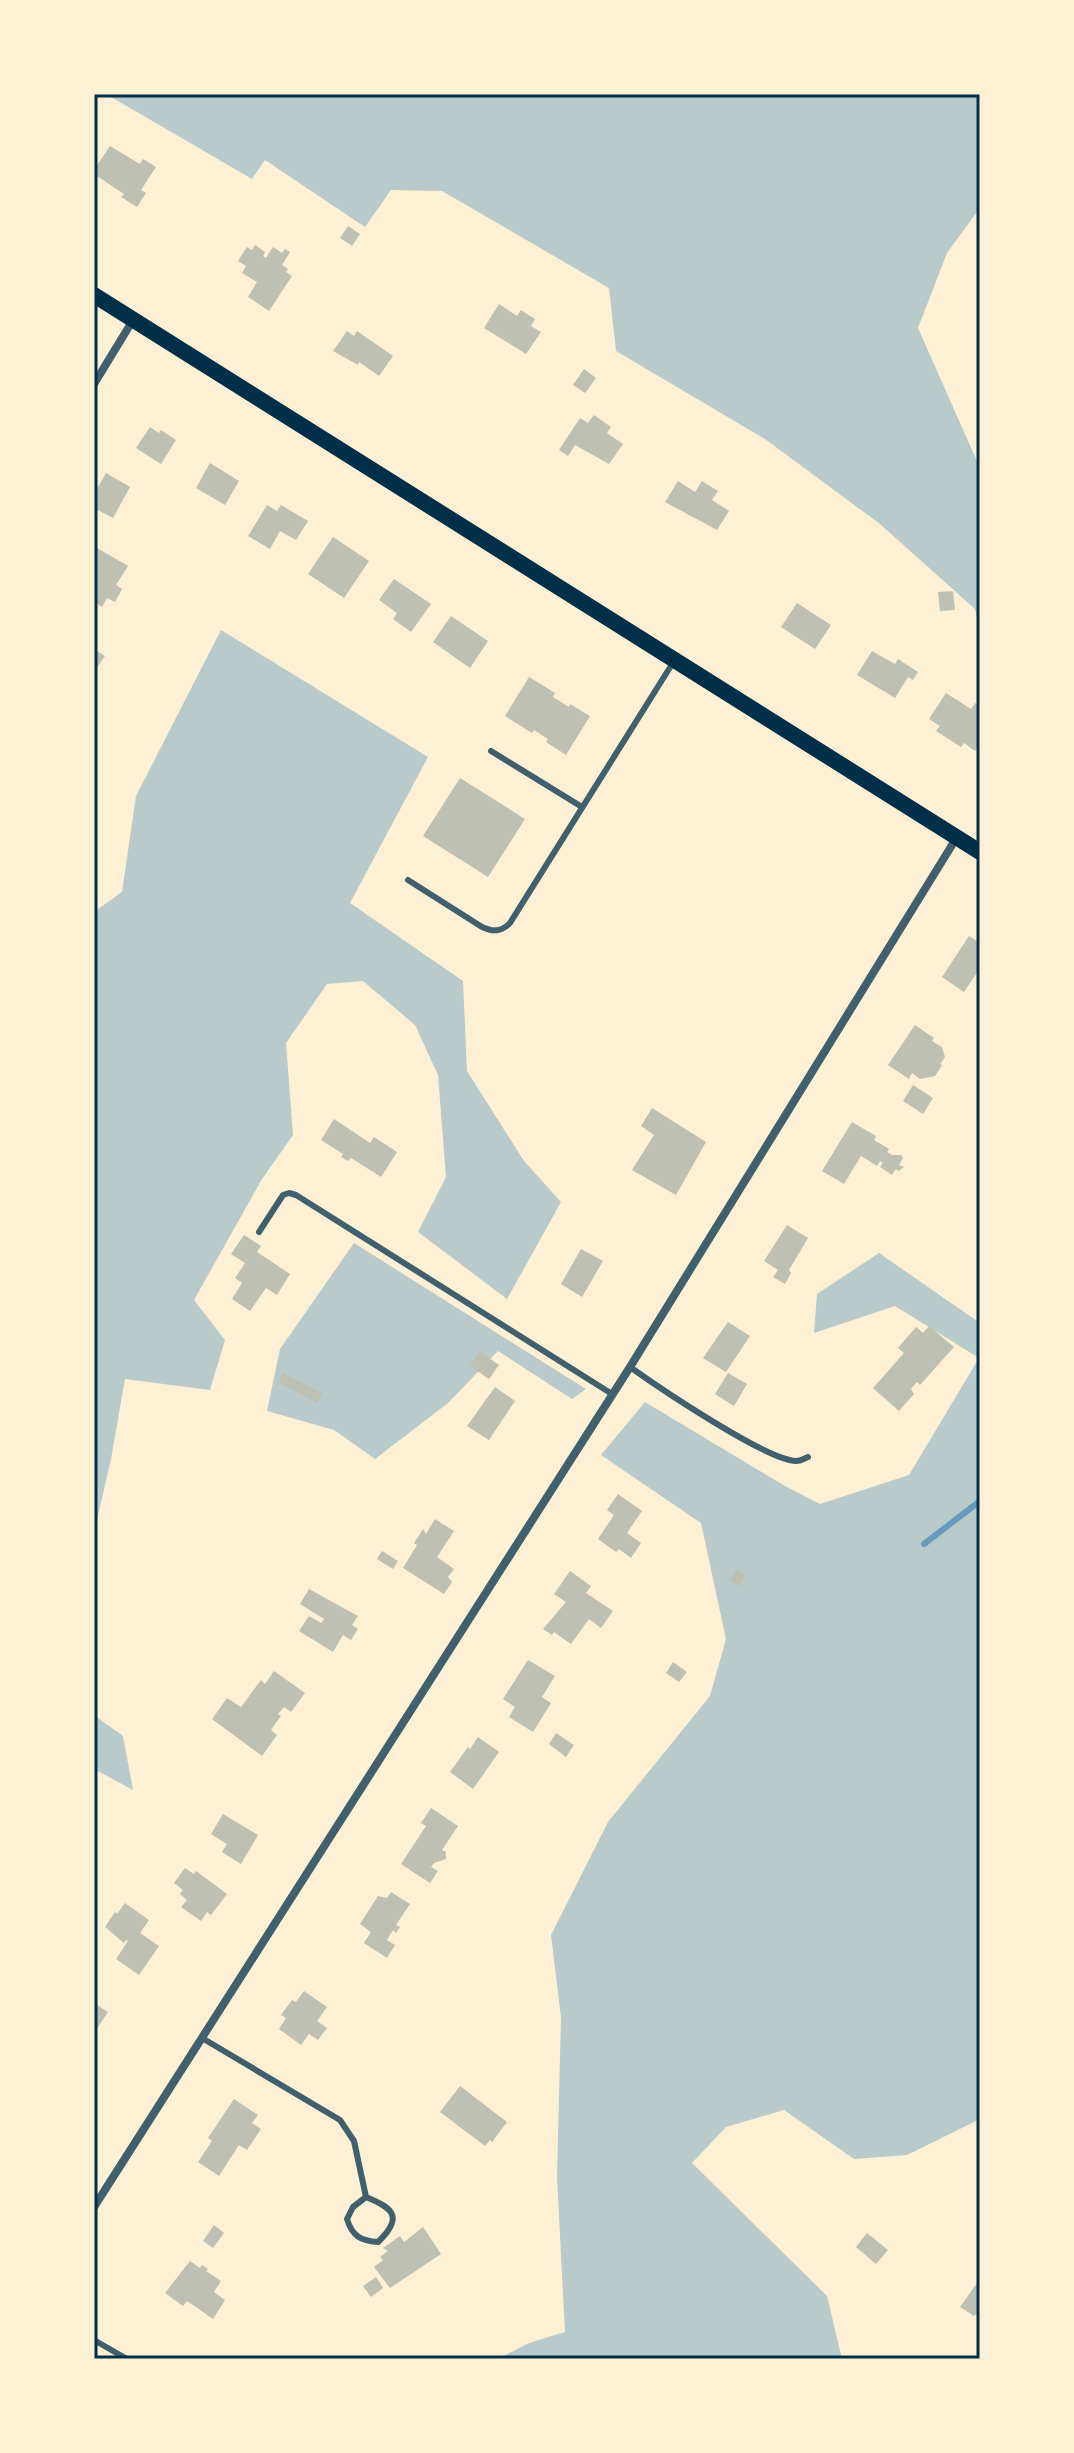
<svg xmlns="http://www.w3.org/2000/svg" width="1074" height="2453" font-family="Manrope,sans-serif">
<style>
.green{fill:#b9caca}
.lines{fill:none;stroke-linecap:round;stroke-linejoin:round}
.stream{stroke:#669bbc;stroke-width:6}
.building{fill:#bec0b2}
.service{stroke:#3f606c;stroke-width:6}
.minor{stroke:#3f606c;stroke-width:8}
.secondary{stroke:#003049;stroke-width:16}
.neatline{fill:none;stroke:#003049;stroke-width:3}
</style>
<rect width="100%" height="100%" fill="#fdf0d5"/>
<g class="green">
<polygon points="106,94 980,94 980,208 947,253 918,328 980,468 980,629 975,609 880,524 765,439 616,351 609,288 442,191 391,190 365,227 265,160 252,179"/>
<polygon points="221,630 428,757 350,903 463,981 467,1071 524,1161 561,1202 507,1299 418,1232 446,1177 438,1075 415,1025 363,981 327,984 286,1043 293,1135 262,1179 194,1300 225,1340 210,1390 125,1379 111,1459 94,1533 94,912 122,892 136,796"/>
<polygon points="354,1243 586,1389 572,1399 498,1351 448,1403 375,1459 334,1430 267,1411 280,1349"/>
<polygon points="879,1253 980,1323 980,2119 907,2155 854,2159 784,2110 726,2127 692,2163 827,2296 842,2359 498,2359 529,2343 565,2332 557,2177 561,2017 551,1935 608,1822 710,1696 726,1639 701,1523 601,1455 645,1402 785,1486 820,1504 909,1475 979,1358 895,1306 814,1333 817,1294"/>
<polygon points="94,1715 123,1736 133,1790 94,1769"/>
</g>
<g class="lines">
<polyline class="stream" points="924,1544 980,1501"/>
</g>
<g class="building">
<polygon points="110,146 140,164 143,159 156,167 141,190 146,193 137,207 121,197 124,194 94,174 94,170"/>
<polygon points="348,226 360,234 352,246 340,238"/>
<polygon points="255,245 265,252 263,256 266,258 273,247 282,253 285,249 290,252 282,265 288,269 286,272 292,276 269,311 248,297 257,282 242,273 246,266 238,261 247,247 252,250"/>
<polygon points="499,304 517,316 521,310 535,319 531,326 541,332 526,354 484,328"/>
<polygon points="347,331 354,336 357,331 393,356 379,376 359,362 358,365 333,351"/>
<polygon points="584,369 596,378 585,393 573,385"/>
<polygon points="594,415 611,427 607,433 623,444 609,464 575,445 568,456 559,450 580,418 588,423"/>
<polygon points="150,427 159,433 161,430 176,440 161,464 136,448"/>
<polygon points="210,463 239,481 225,505 196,488"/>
<polygon points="106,473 130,487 113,518 94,508 94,494"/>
<polygon points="678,481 695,492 702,481 718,491 712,500 729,511 717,530 665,502"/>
<polygon points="267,505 277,511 281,505 308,521 296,540 280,531 270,549 248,536"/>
<polygon points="333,537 369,561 344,598 308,574"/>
<polygon points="97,548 128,566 116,585 122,589 115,602 107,598 102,607 94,602 94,553"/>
<polygon points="394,579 431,604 411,632 393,619 397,613 379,600"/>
<polygon points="953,591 955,610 940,611 938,592"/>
<polygon points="797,603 831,625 815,649 781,627"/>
<polygon points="451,616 488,641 470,668 433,642"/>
<polygon points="94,649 105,656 94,672"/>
<polygon points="872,651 895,664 898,659 918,672 913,680 908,677 895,698 857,675"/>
<polygon points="529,677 555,693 553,697 569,707 570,704 590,716 566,755 546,742 548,739 534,730 532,733 505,716"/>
<polygon points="946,693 971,709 975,703 980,706 980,744 975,751 964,743 961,747 936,731 940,726 929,719"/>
<polygon points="460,778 525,819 488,877 423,836"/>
<polygon points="969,936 980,943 980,973 978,971 964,992 942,977"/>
<polygon points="915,1025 934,1038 932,1041 942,1047 945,1057 940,1064 942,1065 935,1076 920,1079 912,1073 909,1079 888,1065"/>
<polygon points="913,1085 933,1098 923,1114 903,1101"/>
<polygon points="652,1108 706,1142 676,1195 632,1170 654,1135 641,1126"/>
<polygon points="334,1119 370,1143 374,1137 397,1152 381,1177 351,1158 348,1161 341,1157 343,1154 321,1140"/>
<polygon points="852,1122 876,1136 874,1140 889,1149 887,1152 892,1155 901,1155 903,1158 899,1165 904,1167 899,1171 896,1169 892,1175 880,1167 883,1163 880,1161 877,1166 861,1156 844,1184 822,1171"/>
<polygon points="787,1225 808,1238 789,1270 791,1273 785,1284 773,1277 778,1270 764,1261"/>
<polygon points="244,1235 261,1246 257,1252 290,1274 277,1295 266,1288 250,1311 232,1299 242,1283 235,1278 245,1263 231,1254"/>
<polygon points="581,1249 603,1261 582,1297 561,1284"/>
<polygon points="728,1322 750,1336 726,1372 703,1358"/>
<polygon points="929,1326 954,1347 920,1385 917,1382 911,1389 914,1394 899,1411 873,1388 904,1353 898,1348 916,1327 923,1333"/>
<polygon points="480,1352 499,1365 489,1379 470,1366"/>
<polygon points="283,1373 322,1393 317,1403 278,1382"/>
<polygon points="728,1373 747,1384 734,1406 715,1394"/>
<polygon points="495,1387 515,1401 489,1440 467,1426"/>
<polygon points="618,1494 642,1511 627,1533 641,1543 631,1558 619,1549 616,1552 598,1539 614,1515 607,1510"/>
<polygon points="435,1519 454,1531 437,1557 454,1569 448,1577 452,1582 444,1594 403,1568 417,1545 414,1543 423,1529 426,1534"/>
<polygon points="382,1551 398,1561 393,1569 377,1559"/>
<polygon points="737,1569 746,1575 739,1586 730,1580"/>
<polygon points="570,1571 591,1586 586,1593 613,1611 601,1628 589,1619 571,1644 554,1632 552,1635 543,1629 566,1602 554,1594"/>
<polygon points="309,1589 358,1616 352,1625 358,1629 351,1640 343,1635 333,1652 299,1631 309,1616 321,1623 324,1619 300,1604"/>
<polygon points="528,1660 555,1676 542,1697 551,1703 533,1732 509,1717 515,1707 503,1699"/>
<polygon points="673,1662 687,1672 679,1682 666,1673"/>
<polygon points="274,1671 305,1693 291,1712 284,1707 278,1714 281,1716 271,1730 277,1735 262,1756 212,1719 227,1698 241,1707 261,1680 265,1684"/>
<polygon points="556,1733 574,1745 566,1757 549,1744"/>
<polygon points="478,1737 499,1752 473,1789 450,1772 468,1747 470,1749"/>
<polygon points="431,1808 458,1826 442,1850 446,1852 446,1859 434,1863 431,1867 438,1871 430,1883 401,1864 426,1826 421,1823"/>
<polygon points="223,1814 258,1835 241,1864 222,1852 227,1844 211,1834"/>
<polygon points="185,1868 194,1874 196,1871 227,1894 211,1915 207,1912 201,1921 181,1907 187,1900 180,1894 183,1890 174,1883"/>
<polygon points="391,1892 410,1904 396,1925 400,1927 396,1933 393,1930 387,1940 395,1945 387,1958 364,1943 371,1932 360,1924 378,1896 387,1898"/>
<polygon points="125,1903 149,1920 140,1933 159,1946 139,1975 116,1959 128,1941 126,1940 124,1943 105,1927 115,1912 117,1914"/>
<polygon points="304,1991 327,2007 317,2021 327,2028 318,2040 309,2034 301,2045 279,2029 286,2018 281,2015 292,2000 296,2002"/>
<polygon points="94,2003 108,2012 94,2033"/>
<polygon points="460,2086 507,2122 492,2142 490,2140 485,2146 440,2112"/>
<polygon points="234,2099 258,2115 252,2123 261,2129 247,2150 239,2145 219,2176 198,2162 212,2141 208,2138"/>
<polygon points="214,2225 224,2233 213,2248 203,2241"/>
<polygon points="423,2227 441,2254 390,2288 374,2267 383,2260 380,2257 388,2251 383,2248 400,2236 404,2242"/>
<polygon points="867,2233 888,2250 876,2264 856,2247"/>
<polygon points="190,2261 200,2268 202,2265 208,2269 206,2271 221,2281 214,2292 225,2300 213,2319 187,2301 183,2306 165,2293"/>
<polygon points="376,2277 383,2288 371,2297 363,2286"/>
<polygon points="980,2279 980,2310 974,2316 960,2307"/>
</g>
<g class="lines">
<g class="service">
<polyline points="491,751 582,807"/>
<path d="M408,880L482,927C493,932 501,932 510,923L674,661"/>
<polyline points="259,1232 283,1195 289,1193 296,1195 612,1394"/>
<path d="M630,1367C658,1387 766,1460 796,1461C801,1461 803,1459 808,1457"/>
<path d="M202,2038L340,2120L354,2141L366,2197L353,2207L347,2219C352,2236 361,2241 378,2242C404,2217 393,2208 366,2197"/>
<polyline points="94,2340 127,2359"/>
</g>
<g class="minor">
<polyline points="94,384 133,320"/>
<polyline points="94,2207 630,1367 957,837"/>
</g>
<polyline class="secondary" points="94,295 980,852"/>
</g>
<rect width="1074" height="2453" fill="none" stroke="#fdf0d5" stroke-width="192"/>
<rect x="96" y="96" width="882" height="2261" class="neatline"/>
</svg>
